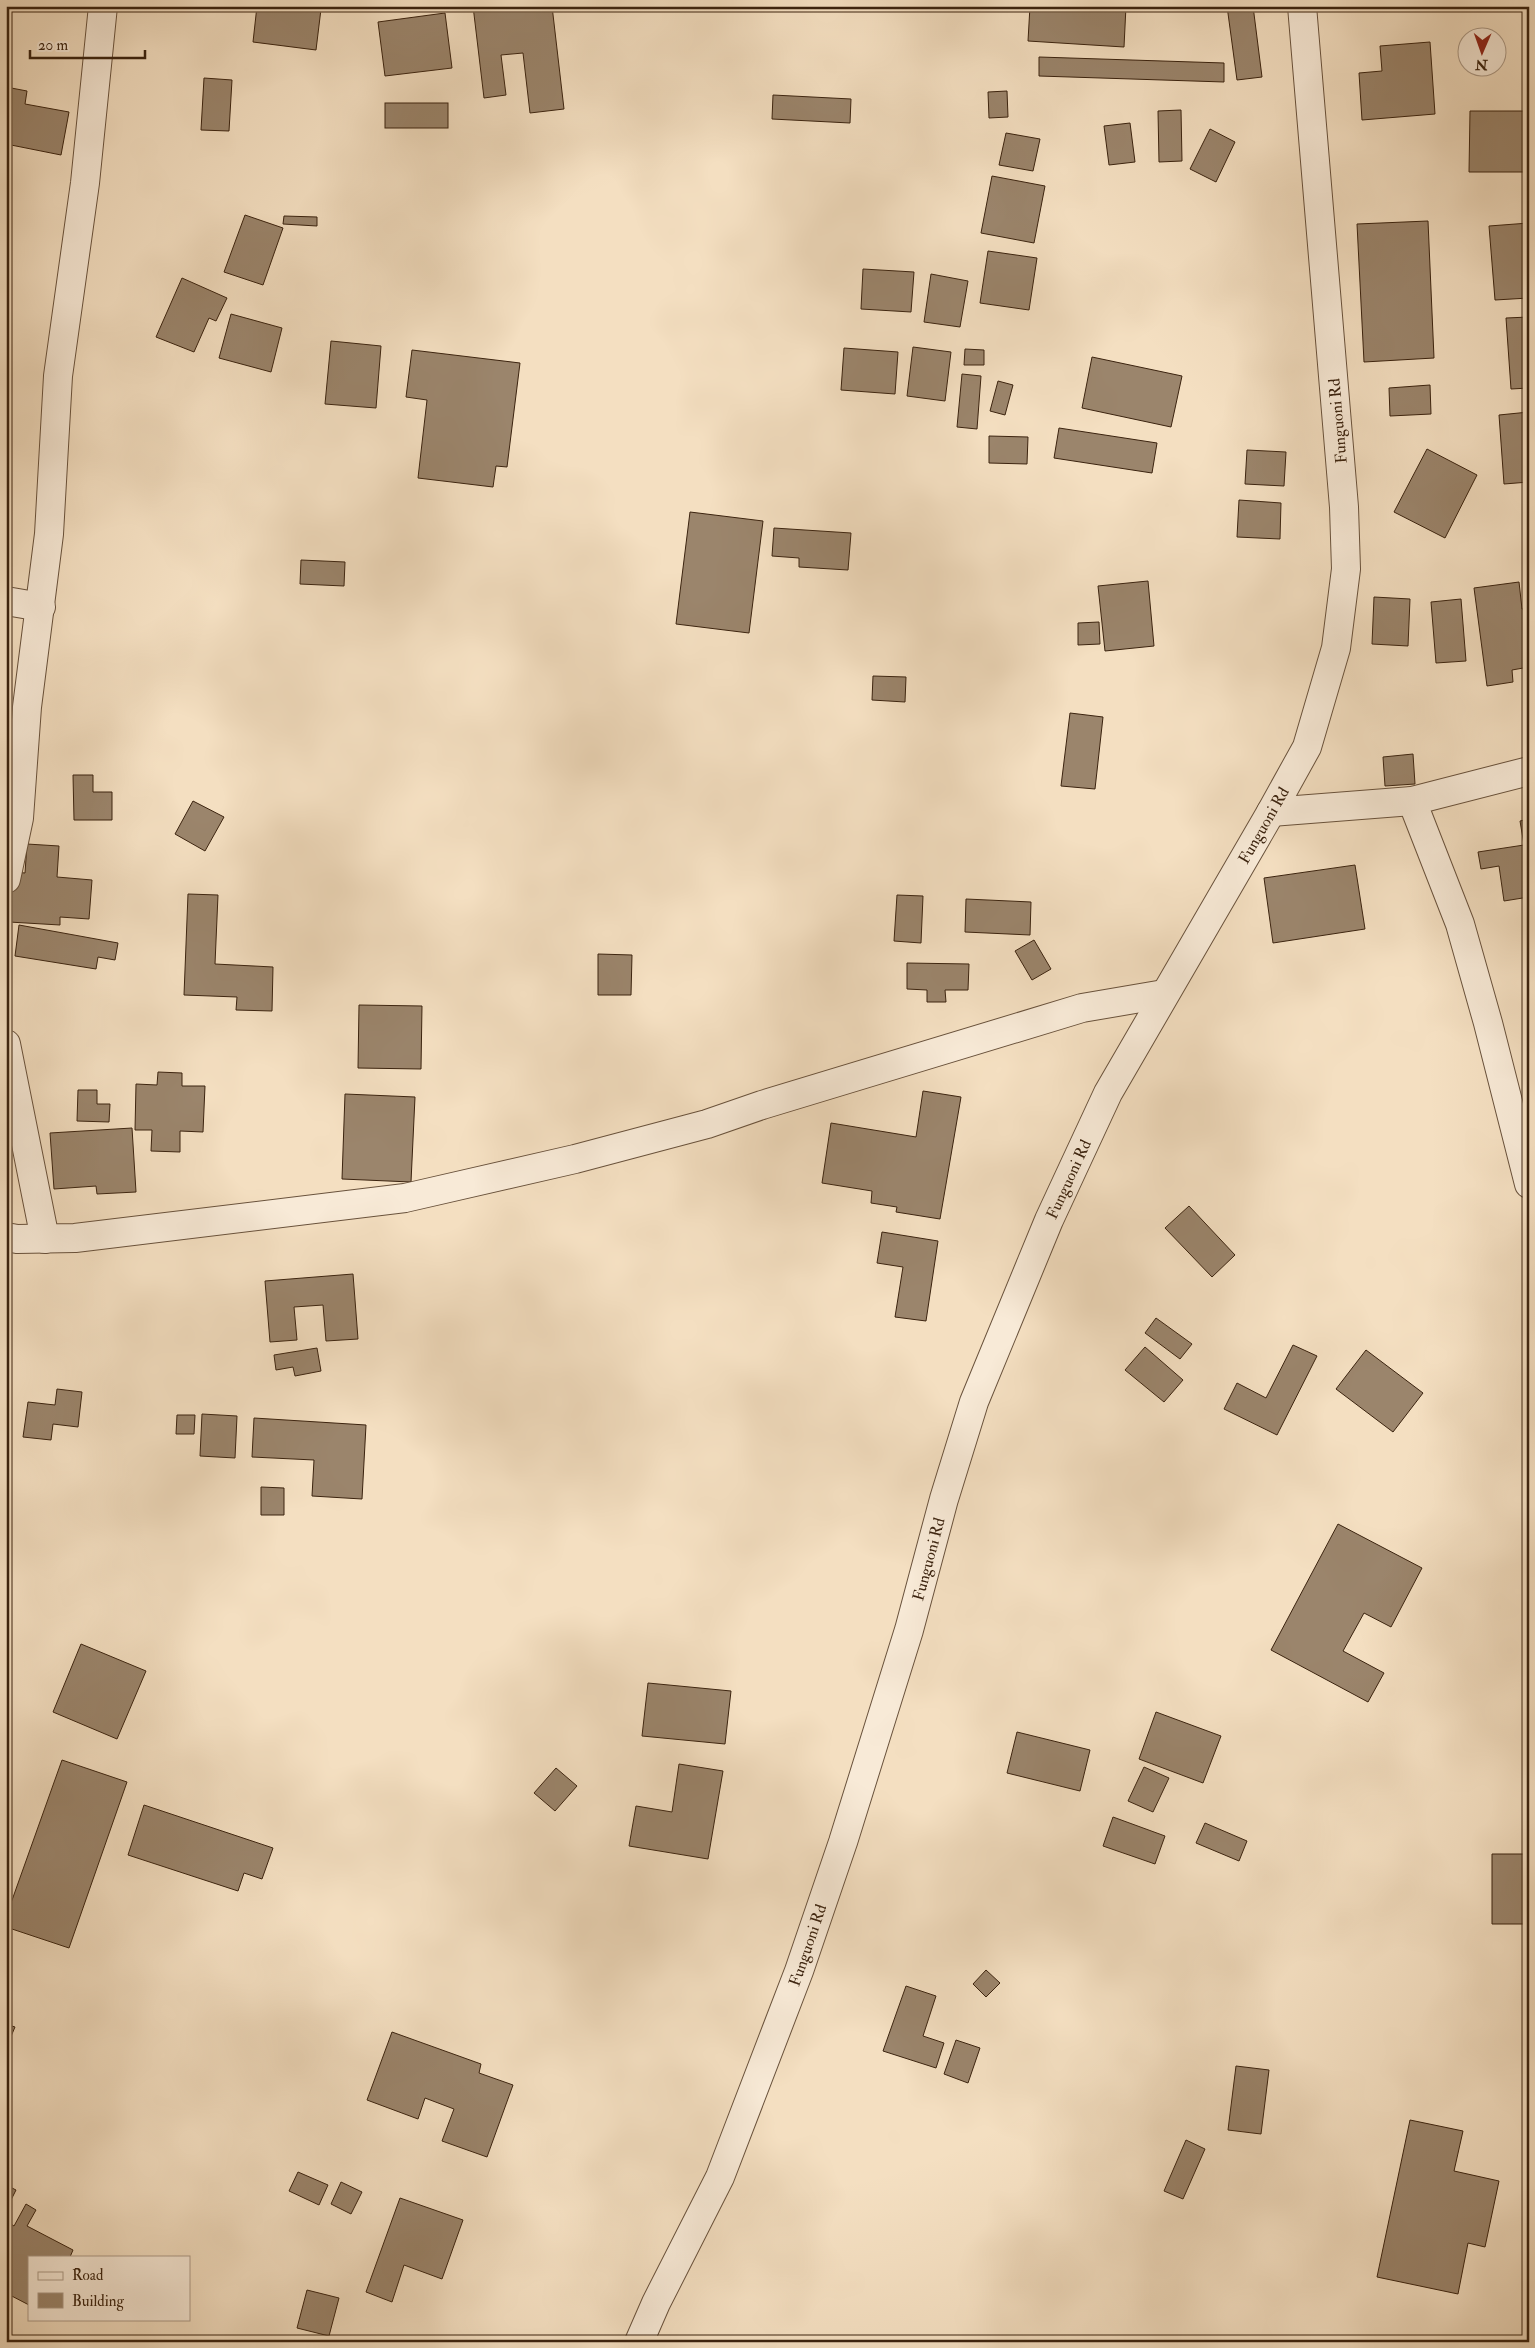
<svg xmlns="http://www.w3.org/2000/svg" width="1535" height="2348" font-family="'IM FELL Double Pica',serif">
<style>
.building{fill:#9b856c;stroke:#3b230f}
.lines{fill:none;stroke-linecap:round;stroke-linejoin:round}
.minor-casing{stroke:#69523c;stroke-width:30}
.tertiary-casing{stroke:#69523c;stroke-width:30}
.minor{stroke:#f8ead7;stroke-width:28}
.tertiary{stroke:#f8ead7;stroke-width:28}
.labels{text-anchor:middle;stroke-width:4;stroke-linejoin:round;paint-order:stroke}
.street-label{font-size:16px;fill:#3b230f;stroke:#f8ead7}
</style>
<rect width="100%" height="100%" fill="#f4dfc1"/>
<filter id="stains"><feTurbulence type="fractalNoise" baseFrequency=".004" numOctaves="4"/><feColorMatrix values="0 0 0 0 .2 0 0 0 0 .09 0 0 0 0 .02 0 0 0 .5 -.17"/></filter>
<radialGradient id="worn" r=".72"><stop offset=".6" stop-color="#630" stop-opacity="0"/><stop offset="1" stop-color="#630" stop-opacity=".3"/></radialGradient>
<g class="building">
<polygon points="257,6 298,6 321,9 316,50 253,42"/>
<polygon points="473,6 552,6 564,109 530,113 523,53 501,55 506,95 484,98"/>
<polygon points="1030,6 1126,6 1124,47 1028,41"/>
<polygon points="1227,6 1253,6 1262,77 1237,80"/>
<polygon points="445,13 452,68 385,76 378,22"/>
<polygon points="1430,42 1435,114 1362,120 1359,73 1382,71 1380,46"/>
<polygon points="1039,57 1224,63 1224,82 1039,76"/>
<polygon points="204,78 232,80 229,131 201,130"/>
<polygon points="6,87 27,91 25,104 69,112 61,155 6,144"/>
<polygon points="1007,91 1008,117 989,118 988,92"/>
<polygon points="773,95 851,99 850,123 772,119"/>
<rect x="385" y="103" width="63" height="25"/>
<polygon points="1181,110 1182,161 1159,162 1158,111"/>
<polygon points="1470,111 1529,111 1529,172 1469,172"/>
<polygon points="1130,123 1135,162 1109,165 1104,126"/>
<polygon points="1210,129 1235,142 1216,182 1190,169"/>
<polygon points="1006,133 1040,139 1033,171 999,165"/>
<polygon points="992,176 1045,186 1034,243 981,233"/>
<polygon points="245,215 283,228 263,285 224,272"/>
<polygon points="284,216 317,217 317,226 283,224"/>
<polygon points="1428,221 1434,358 1364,362 1357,224"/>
<polygon points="1529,223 1529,298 1495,300 1489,226"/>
<polygon points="988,251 1037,258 1029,310 980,303"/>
<polygon points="863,269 914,272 911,312 861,309"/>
<polygon points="931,274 968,281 960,327 924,322"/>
<polygon points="182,278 227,298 216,321 209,318 194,352 156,337"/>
<polygon points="231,314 282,328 271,372 219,358"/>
<polygon points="1529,317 1529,388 1511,389 1506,318"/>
<polygon points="331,341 381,346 376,408 325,404"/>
<polygon points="913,347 951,352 945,401 907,396"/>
<polygon points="844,348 898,352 895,394 841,390"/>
<polygon points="965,349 984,350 984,365 964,365"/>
<polygon points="412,350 520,363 507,467 496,466 493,487 418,478 427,400 406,397"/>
<polygon points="1092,357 1182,376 1171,427 1082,408"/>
<polygon points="962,374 981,376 977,429 957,427"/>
<polygon points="998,381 1013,385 1005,415 990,411"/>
<polygon points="1430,385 1431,414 1390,416 1389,388"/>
<polygon points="1529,412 1529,482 1504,484 1499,415"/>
<polygon points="1059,428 1157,443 1152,473 1054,458"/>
<polygon points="989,436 1028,437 1027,464 989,463"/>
<polygon points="1427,449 1477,475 1445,538 1394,512"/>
<polygon points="1247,450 1286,452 1284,486 1245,484"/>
<polygon points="1239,500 1281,503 1280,539 1237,537"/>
<polygon points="690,512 763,521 749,633 676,624"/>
<polygon points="774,528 851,533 848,570 799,567 799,558 772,556"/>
<polygon points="301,560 345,562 344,586 300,584"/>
<polygon points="1148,581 1154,646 1105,651 1098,586"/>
<polygon points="1519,582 1522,609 1529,608 1529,667 1512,670 1513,682 1487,686 1474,588"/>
<polygon points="1374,597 1410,599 1408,646 1372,644"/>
<polygon points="1461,599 1466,661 1436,663 1431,602"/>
<polygon points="1099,622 1100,644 1078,645 1078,623"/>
<polygon points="873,676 906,677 905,702 872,700"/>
<polygon points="1070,713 1103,717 1095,789 1061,786"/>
<polygon points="1413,754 1415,784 1385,786 1383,757"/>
<polygon points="73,775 93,775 93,792 112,792 112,820 74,820"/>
<polygon points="193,801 224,817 205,851 175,834"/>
<polygon points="1529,819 1529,897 1504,901 1499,866 1481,869 1478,852 1524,845 1520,821"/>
<polygon points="27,844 59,846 57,877 92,880 89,919 60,917 60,925 9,922 13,872 25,873"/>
<polygon points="1355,865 1365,929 1273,943 1264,878"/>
<polygon points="188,894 218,895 215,964 273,967 272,1011 236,1010 237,997 184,995"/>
<polygon points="897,895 923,896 921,943 894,941"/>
<polygon points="966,899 1031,902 1030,935 965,932"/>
<polygon points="19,925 118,943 115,960 98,957 96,969 15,956"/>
<polygon points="1034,940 1051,969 1032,980 1015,951"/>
<polygon points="598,954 632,955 631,995 598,995"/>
<polygon points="907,963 969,964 968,990 945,990 946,1002 927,1002 927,990 907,989"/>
<polygon points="359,1005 422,1006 421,1069 358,1068"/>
<polygon points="158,1072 182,1073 182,1086 205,1086 203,1132 180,1131 180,1152 151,1151 152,1130 135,1130 136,1084 157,1085"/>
<polygon points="78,1090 97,1090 97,1104 110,1104 109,1122 77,1121"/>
<polygon points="923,1091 961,1097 940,1219 896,1212 897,1207 871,1203 872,1191 822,1183 831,1123 916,1137"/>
<polygon points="345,1094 415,1097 411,1182 342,1179"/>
<polygon points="132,1128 136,1192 97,1194 96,1186 54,1189 50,1133"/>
<polygon points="1189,1206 1235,1255 1212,1277 1165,1228"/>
<polygon points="882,1232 938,1241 926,1321 895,1317 903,1267 877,1263"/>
<polygon points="353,1274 358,1339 326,1341 323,1305 294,1307 297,1340 270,1342 265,1281"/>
<polygon points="1156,1318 1192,1344 1180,1359 1145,1333"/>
<polygon points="1293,1345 1317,1356 1277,1435 1224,1409 1237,1383 1266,1398"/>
<polygon points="1145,1347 1183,1380 1164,1402 1125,1370"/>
<polygon points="317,1348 321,1371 295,1376 293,1367 276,1370 274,1355"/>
<polygon points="1366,1350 1423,1393 1393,1432 1336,1389"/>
<polygon points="57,1389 82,1392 78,1427 53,1424 51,1440 23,1437 28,1402 55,1405"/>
<polygon points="202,1414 237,1416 235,1458 200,1456"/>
<polygon points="177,1415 195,1415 194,1434 176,1434"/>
<polygon points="254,1418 366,1425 362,1499 312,1496 314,1460 252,1457"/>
<polygon points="261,1487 284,1488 284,1515 261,1515"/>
<polygon points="1338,1524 1422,1568 1391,1627 1364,1613 1343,1651 1384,1673 1368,1702 1271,1650"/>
<polygon points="81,1644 146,1671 117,1739 53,1712"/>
<polygon points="648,1683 731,1691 725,1744 642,1736"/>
<polygon points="1156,1712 1221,1736 1203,1783 1139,1759"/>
<polygon points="1017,1732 1090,1750 1080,1791 1007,1773"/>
<polygon points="62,1760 127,1782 69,1948 6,1927 6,1917"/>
<polygon points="679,1764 723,1771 708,1859 629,1846 636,1806 672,1812"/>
<polygon points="1144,1767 1169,1778 1153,1812 1128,1801"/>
<polygon points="556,1768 577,1786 555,1811 534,1793"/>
<polygon points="144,1805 273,1848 262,1879 244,1873 238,1891 128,1855"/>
<polygon points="1113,1817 1165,1836 1155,1864 1103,1846"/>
<polygon points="1205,1823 1247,1841 1239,1861 1196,1843"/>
<polygon points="1492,1854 1529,1854 1528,1924 1492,1924"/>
<polygon points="986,1970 1000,1983 986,1997 973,1984"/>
<polygon points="906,1986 936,1996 923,2036 944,2043 936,2068 883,2051"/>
<polygon points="6,2024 15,2027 6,2048"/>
<polygon points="392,2032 481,2064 479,2073 513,2085 487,2157 442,2141 454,2109 425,2098 418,2119 367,2100"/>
<polygon points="956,2040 980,2048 968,2083 944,2074"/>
<polygon points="1236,2066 1269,2070 1261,2134 1228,2130"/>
<polygon points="1410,2120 1463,2131 1454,2171 1499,2181 1485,2247 1468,2243 1458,2294 1377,2277"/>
<polygon points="1186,2140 1205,2149 1183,2199 1164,2191"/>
<polygon points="298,2172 328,2185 319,2205 289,2191"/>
<polygon points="341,2182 362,2192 351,2214 331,2204"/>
<polygon points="6,2185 16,2190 6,2210"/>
<polygon points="400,2198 463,2220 442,2279 404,2265 392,2302 366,2292"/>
<polygon points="26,2204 36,2210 27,2226 73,2250 70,2257 29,2257 29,2305 6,2293 6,2221 14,2226"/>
<polygon points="307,2290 339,2298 329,2336 297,2328"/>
</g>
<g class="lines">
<g class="minor-casing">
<g id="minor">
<polyline points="6,601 41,607"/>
<polyline points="1412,801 1460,924 1488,1023 1529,1184"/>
<polyline points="1271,812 1412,801 1529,771"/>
<polyline points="6,879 19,818 27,707 49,534 58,376 85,183 103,6"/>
<polyline points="6,1044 45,1239"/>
<polyline points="6,1237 17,1239 75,1238 405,1198 575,1159 707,1124 762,1105 1082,1008 1164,994"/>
</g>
</g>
<g class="tertiary-casing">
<polyline id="tertiary" points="639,2342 656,2303 720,2177 799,1971 843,1842 909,1630 944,1499 974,1402 1049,1220 1108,1093 1271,812 1307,747 1336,648 1346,569 1344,507 1302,6"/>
</g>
<use href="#minor" class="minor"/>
<use href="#tertiary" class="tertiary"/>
</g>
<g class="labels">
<g class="street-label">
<text transform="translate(1337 421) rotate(-95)" y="6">Funguoni Rd</text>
<text transform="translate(1263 825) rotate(-60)" y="6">Funguoni Rd</text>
<text transform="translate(1068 1179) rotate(-65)" y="6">Funguoni Rd</text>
<text transform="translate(928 1559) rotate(-75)" y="6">Funguoni Rd</text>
<text transform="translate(807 1945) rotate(-71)" y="6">Funguoni Rd</text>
</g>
</g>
<rect width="1535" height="2348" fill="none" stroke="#f4dfc1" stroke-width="25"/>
<rect x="8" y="8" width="1520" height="2333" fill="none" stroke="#3b230f" stroke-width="2.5"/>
<rect x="12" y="12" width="1510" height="2323" fill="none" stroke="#3b230f"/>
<rect x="28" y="2256" width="162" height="65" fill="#f8ead7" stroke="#ac9a87"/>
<rect x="38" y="2272" width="25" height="8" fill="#f8ead7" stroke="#ac9a87"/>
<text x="72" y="2280" font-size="15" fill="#3b230f">Road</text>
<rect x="38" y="2293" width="25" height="15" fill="#9b856c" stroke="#ac9a87"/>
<text x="72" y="2306" font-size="15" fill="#3b230f">Building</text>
<g transform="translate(1482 52) rotate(182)"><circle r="24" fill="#f8ead7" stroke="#ac9a87"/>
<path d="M0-4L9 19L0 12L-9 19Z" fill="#8f2418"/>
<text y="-8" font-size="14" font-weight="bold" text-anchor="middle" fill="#3b230f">N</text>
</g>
<path d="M30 50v8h115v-8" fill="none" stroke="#3b230f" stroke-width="2.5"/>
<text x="38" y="50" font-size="15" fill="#3b230f" stroke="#f8ead7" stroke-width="4" paint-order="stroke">20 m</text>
<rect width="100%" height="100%" filter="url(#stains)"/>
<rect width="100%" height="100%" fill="url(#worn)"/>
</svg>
